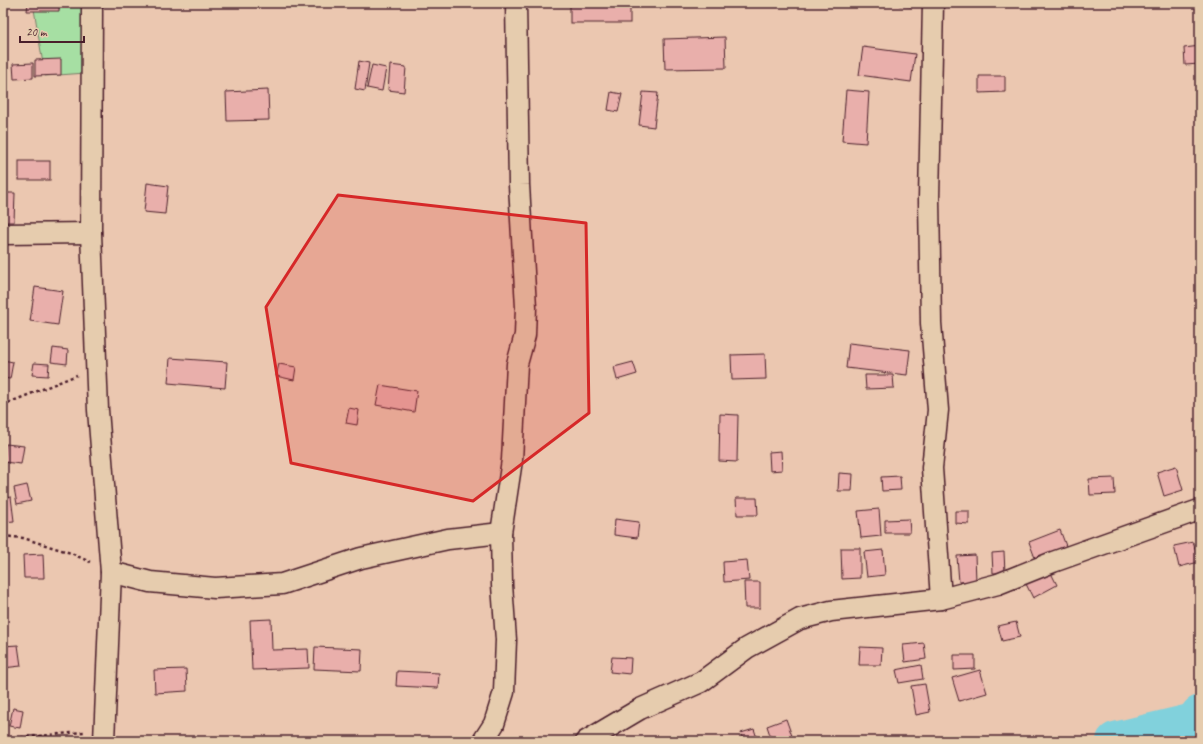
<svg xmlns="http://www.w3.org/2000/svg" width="1203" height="744" font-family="Caveat,sans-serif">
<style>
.green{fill:#a6dfa3;stroke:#787f67}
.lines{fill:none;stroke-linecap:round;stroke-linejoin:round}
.river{stroke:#81d1dc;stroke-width:38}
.building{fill:#e9afab;stroke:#4a1f2b}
.street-casing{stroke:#4a1f2b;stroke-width:23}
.path{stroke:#4a1f2b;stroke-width:2.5;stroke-dasharray:3 3;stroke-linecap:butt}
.street{stroke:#e6ccae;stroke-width:20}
.marked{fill:#d62828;fill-opacity:0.2;stroke:#d62828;stroke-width:3;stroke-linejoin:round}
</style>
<rect width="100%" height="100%" fill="#ebc7b0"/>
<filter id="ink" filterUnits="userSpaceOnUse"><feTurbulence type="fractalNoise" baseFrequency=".025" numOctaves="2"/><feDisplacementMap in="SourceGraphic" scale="8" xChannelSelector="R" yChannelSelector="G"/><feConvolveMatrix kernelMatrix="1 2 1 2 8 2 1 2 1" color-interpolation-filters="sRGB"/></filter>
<g filter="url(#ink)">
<polygon class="green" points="33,3 94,3 99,72 45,76"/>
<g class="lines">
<polyline class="river" points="1115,741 1194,722 1200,714"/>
</g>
<g class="building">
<polygon points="28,3 59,3 59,11 27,11"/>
<rect x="570" y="3" width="60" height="20"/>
<polygon points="899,3 912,3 912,7 899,5"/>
<polygon points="725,37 726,68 665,69 664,39"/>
<polygon points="1200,46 1200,64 1185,65 1184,48"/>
<polygon points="863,47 915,54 911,82 859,75"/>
<polygon points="61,59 61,75 35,76 35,60"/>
<polygon points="359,61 369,63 365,91 355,89"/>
<polygon points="33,63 33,78 14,79 13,64"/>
<polygon points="372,65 386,68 382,91 367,88"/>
<polygon points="390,65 406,67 404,92 388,90"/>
<polygon points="979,76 1005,76 1005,92 979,93"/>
<polygon points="268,90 269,120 227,121 226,92"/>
<polygon points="846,90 869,92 866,143 842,141"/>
<polygon points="611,92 622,94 618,112 608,110"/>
<polygon points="643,92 658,93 654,127 639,125"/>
<rect x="19" y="161" width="31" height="19"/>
<polygon points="147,183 168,186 165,214 144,212"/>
<polygon points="3,193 15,193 14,222 3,222"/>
<polygon points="35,287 63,291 58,325 30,321"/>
<polygon points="849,343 910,350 907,375 846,368"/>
<polygon points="53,348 68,350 67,364 51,362"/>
<polygon points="765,354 766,379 732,380 731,355"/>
<polygon points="170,358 227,362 225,388 168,383"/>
<polygon points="3,360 13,362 10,379 3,378"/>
<polygon points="633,362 637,374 617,380 614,367"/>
<polygon points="34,363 49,364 48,376 32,375"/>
<polygon points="279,364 296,367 294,380 276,376"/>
<polygon points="865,375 893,375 894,388 866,389"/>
<polygon points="380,385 417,391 414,412 376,405"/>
<polygon points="349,408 359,410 357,425 346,423"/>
<polygon points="720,414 738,415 737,462 719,461"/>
<polygon points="6,444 24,446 21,464 4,462"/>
<polygon points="781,451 782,470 770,471 769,452"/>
<polygon points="1176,466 1183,490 1164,496 1157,472"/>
<polygon points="839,473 853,474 852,491 838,491"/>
<polygon points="900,476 901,490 882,491 881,477"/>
<polygon points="1114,478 1115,494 1090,495 1089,479"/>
<polygon points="27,485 31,501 17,504 14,488"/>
<polygon points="11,497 14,521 3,522 3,498"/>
<polygon points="736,498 757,498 758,515 737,515"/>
<polygon points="879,509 881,536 861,538 858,511"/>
<polygon points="955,511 969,511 969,524 955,523"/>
<polygon points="615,519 639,522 637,538 614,535"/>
<polygon points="909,519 910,533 885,533 885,520"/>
<polygon points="1060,530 1069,554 1038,566 1029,542"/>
<polygon points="1193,542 1199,562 1179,567 1174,546"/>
<polygon points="841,548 860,548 860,578 842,579"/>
<polygon points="883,550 885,575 867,577 864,552"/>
<polygon points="1004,552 1005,573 993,573 992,553"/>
<polygon points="43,554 44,578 24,578 23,555"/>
<polygon points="975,555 976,581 959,582 957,556"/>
<polygon points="747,560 749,580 724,582 723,562"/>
<polygon points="1049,569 1057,585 1033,598 1025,582"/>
<polygon points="744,582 760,582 760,608 745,608"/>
<polygon points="271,619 272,650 308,649 309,668 252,670 250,620"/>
<polygon points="1016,622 1020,637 1002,641 998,626"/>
<polygon points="924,643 926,659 905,662 903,645"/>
<polygon points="18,645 21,666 3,668 3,646"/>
<polygon points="315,647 362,649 361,671 314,669"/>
<polygon points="860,647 882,648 881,665 859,665"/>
<polygon points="954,655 975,655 975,669 954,670"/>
<polygon points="612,657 631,658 630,674 610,672"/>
<polygon points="921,665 923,679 899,683 896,670"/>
<polygon points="186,669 187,691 155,693 154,670"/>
<polygon points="980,670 987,693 959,701 952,678"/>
<polygon points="397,671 439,673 438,688 396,686"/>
<polygon points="925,684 930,712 916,715 911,686"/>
<polygon points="13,708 23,710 20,728 9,726"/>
<polygon points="786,719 792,736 777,741 772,741 767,726"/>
<polygon points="754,729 758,741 743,741 741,733"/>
</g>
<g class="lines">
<g class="street-casing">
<g id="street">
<polyline points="92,3 91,233 98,410 111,572 104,741"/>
<polyline points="933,3 929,199 931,323 938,410 932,468 941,599"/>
<polyline points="3,234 91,233"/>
<polyline points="111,572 150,582 215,588 282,584 361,558 448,539 501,533"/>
<polyline points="483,741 494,724 504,692 506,640 502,585 501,533 512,460 517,364 525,335 526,307 519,185 516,3"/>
<polyline points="586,741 640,709 701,682 747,648 800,619 831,611 941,599 998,584 1053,562 1199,510"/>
</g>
</g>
<g class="path">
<polyline points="3,405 77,375"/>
<polyline points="3,536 23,538 71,553 90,562"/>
<polyline points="3,739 84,732"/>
</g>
<use href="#street" class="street"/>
</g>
</g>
<path class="marked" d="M338,195L586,223L589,413L473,501L291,463L266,307Z"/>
<rect width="1203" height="744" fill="none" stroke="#e6ccae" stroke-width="16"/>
<rect x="8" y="8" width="1187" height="728" fill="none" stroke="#4a1f2b" stroke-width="1.5" filter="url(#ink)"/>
<path d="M20 36v6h64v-6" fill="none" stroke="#4a1f2b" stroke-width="2"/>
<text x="26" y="36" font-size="12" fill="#4a1f2b" stroke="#e6ccae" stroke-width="3" paint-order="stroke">20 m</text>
</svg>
